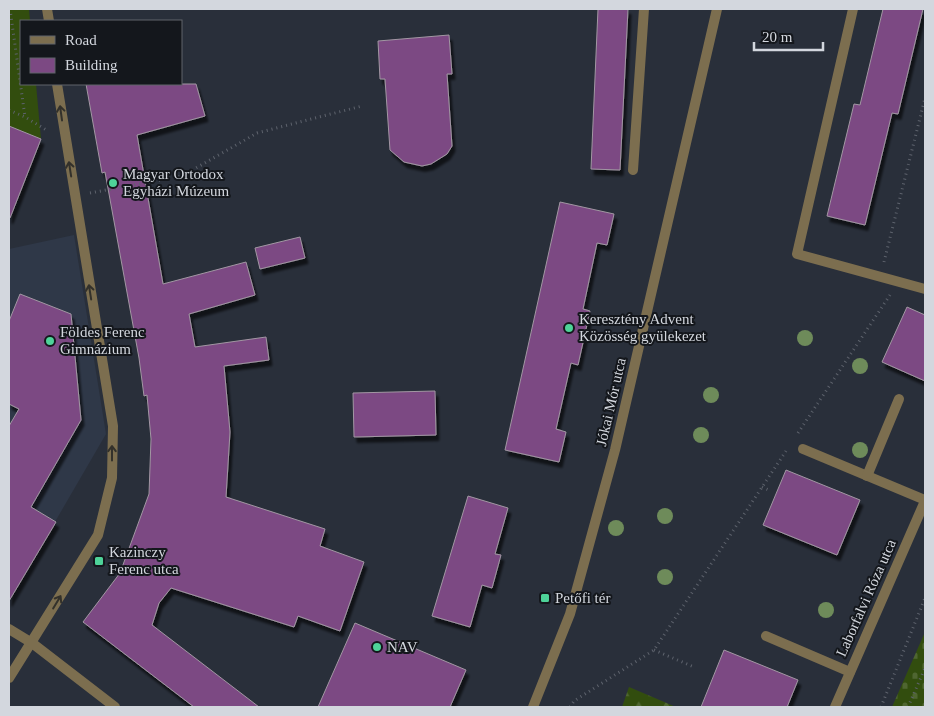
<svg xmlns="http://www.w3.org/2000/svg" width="934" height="716" font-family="Georgia,serif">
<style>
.built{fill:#2f3848}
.forest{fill:url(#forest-firs)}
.cemetery{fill:url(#cemetery-stones)}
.park{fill:#324d0e}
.building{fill:#7c4983;stroke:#a297a3;filter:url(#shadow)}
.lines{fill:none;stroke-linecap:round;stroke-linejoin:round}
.path{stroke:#5e636d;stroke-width:3;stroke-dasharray:1 4;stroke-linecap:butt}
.service{stroke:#7c6e4f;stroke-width:10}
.minor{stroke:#7c6e4f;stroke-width:10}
.tertiary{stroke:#7c6e4f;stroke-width:10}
.tree{fill:#6e8b5a}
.oneway{stroke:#33312b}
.poi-dot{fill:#4ed399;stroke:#14171c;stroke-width:2}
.labels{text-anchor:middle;stroke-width:4;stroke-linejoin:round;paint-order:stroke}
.poi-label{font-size:15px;fill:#d3d7de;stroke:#14171c;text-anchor:start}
.street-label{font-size:15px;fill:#d3d7de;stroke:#14171c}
</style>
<defs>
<pattern id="forest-firs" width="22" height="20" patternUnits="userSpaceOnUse" patternTransform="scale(1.25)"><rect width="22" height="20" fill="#324d0e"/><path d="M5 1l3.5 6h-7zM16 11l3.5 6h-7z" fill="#4f6631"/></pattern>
<pattern id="cemetery-stones" width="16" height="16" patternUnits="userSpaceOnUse" patternTransform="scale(1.25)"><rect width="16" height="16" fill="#324d0e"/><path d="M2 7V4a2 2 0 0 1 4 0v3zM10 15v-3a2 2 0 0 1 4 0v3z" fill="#4f6631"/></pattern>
<filter id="shadow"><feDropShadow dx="3" dy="5.5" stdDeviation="1" flood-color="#0009"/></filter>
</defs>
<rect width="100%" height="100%" fill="#292f3a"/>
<polygon class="built" points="74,235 106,434 16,589 9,585 9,249"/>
<polygon class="forest" points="629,687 676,707 622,707"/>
<polygon class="cemetery" points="925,632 925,707 892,707"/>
<polygon class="park" points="9,9 29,9 30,21 21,21 21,84 36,84 41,139 9,126"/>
<g class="building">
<polygon points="598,9 628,9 620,170 591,169"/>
<polygon points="883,9 923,9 898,114 892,113 865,225 827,216 854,104 860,105"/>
<polygon points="449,35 452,74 447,74 452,146 447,154 431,164 422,166 404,162 390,150 385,79 380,79 378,41"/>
<polygon points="86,84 196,84 205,116 137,135 163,284 246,262 255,295 189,314 195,347 266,337 269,360 224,366 230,432 226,497 325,529 320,546 364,562 340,631 298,616 294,627 171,588 159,603 152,625 259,707 194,707 83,622 120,573 149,494 151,439 147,395 144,396 139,358 105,172 102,173"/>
<polygon points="9,126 41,139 10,218 9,218"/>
<polygon points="560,202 614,214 607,245 597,243 583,309 590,311 578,365 571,363 556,429 566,432 559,462 505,450"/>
<polygon points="300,237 305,258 260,269 255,248"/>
<polygon points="20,294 71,314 81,420 31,507 56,522 9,601 9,426 19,409 9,404 9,321"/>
<polygon points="907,307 925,315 925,381 882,362"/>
<polygon points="435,391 436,435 354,437 353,393"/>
<polygon points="786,470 860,500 837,555 763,525"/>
<polygon points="468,496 508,508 495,554 501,555 492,588 482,585 470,627 432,616"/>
<polygon points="355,623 466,670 450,707 318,707"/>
<polygon points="724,650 798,680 787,707 701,707"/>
</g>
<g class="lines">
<g class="path">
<polyline points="10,9 25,117"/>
<polyline points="9,110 25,117 48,131"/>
<polyline points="90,193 182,176 257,133 362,106"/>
<polyline points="884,262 925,98"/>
<polyline points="798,433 890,295"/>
<polyline points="762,487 771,491"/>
<polyline points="654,650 694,667"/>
<polyline points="570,707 574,701 654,650 786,451"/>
<polyline points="881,707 925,598"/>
<polyline points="908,707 925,668"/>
</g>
<g class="service">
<polyline points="633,170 644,9"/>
<polyline points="803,449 925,500"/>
<polyline points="867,476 899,399"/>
<polyline points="766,636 850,672"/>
</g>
<g class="minor">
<polyline points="47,9 49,21"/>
<polyline points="853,9 797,254 925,289"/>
<polyline points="9,678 98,535 112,478 113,426 57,84"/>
<polyline points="835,707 925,501"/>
</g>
<g class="tertiary">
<polyline points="9,629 32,643 115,707"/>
<polyline points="533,707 570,614 615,450 717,9"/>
</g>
</g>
<g class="tree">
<circle cx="805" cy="338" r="8"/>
<circle cx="860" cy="366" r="8"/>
<circle cx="711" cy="395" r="8"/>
<circle cx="701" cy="435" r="8"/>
<circle cx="860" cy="450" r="8"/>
<circle cx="665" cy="516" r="8"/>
<circle cx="616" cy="528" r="8"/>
<circle cx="665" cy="577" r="8"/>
<circle cx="826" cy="610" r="8"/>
</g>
<defs><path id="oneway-shaft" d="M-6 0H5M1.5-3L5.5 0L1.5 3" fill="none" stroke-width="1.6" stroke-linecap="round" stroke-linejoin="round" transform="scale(1.25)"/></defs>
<g class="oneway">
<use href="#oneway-shaft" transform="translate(61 113) rotate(-98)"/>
<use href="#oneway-shaft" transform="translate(70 169) rotate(-99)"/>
<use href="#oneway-shaft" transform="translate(90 292) rotate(-99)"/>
<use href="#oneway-shaft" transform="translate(112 453) rotate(-90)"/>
<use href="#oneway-shaft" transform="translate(57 602) rotate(-59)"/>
</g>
<g class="poi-dot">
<circle cx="113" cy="183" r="5"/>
<circle cx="569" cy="328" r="5"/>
<circle cx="50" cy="341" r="5"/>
<rect x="94" y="556" width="10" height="10" rx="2.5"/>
<rect x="540" y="593" width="10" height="10" rx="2.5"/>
<circle cx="377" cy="647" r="5"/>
</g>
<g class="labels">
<g class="poi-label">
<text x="123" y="179">Magyar Ortodox<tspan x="123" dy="17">Egyházi Múzeum</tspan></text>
<text x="579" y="324">Keresztény Advent<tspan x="579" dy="17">Közösség gyülekezet</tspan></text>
<text x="60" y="337">Földes Ferenc<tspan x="60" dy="17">Gimnázium</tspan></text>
<text x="109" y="557">Kazinczy<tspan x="109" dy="17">Ferenc utca</tspan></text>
<text x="555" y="603">Petőfi tér</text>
<text x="387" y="652">NAV</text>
</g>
<g class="street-label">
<text transform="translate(611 402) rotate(-77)" y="5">Jókai Mór utca</text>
<text transform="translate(866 598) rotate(-66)" y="5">Laborfalvi Róza utca</text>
</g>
</g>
<rect width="934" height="716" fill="none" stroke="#d3d7de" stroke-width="20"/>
<rect x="20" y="20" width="162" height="65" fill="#14171c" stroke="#60646a"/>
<rect x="30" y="36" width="25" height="8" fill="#7c6e4f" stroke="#60646a"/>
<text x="65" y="45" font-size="15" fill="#d3d7de">Road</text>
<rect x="30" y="58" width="25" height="15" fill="#7c4983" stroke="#60646a"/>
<text x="65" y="70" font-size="15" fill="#d3d7de">Building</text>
<path d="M754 42v8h69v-8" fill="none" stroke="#d3d7de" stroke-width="2.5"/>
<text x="762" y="42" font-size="15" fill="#d3d7de" stroke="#14171c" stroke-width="4" paint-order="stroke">20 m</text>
</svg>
